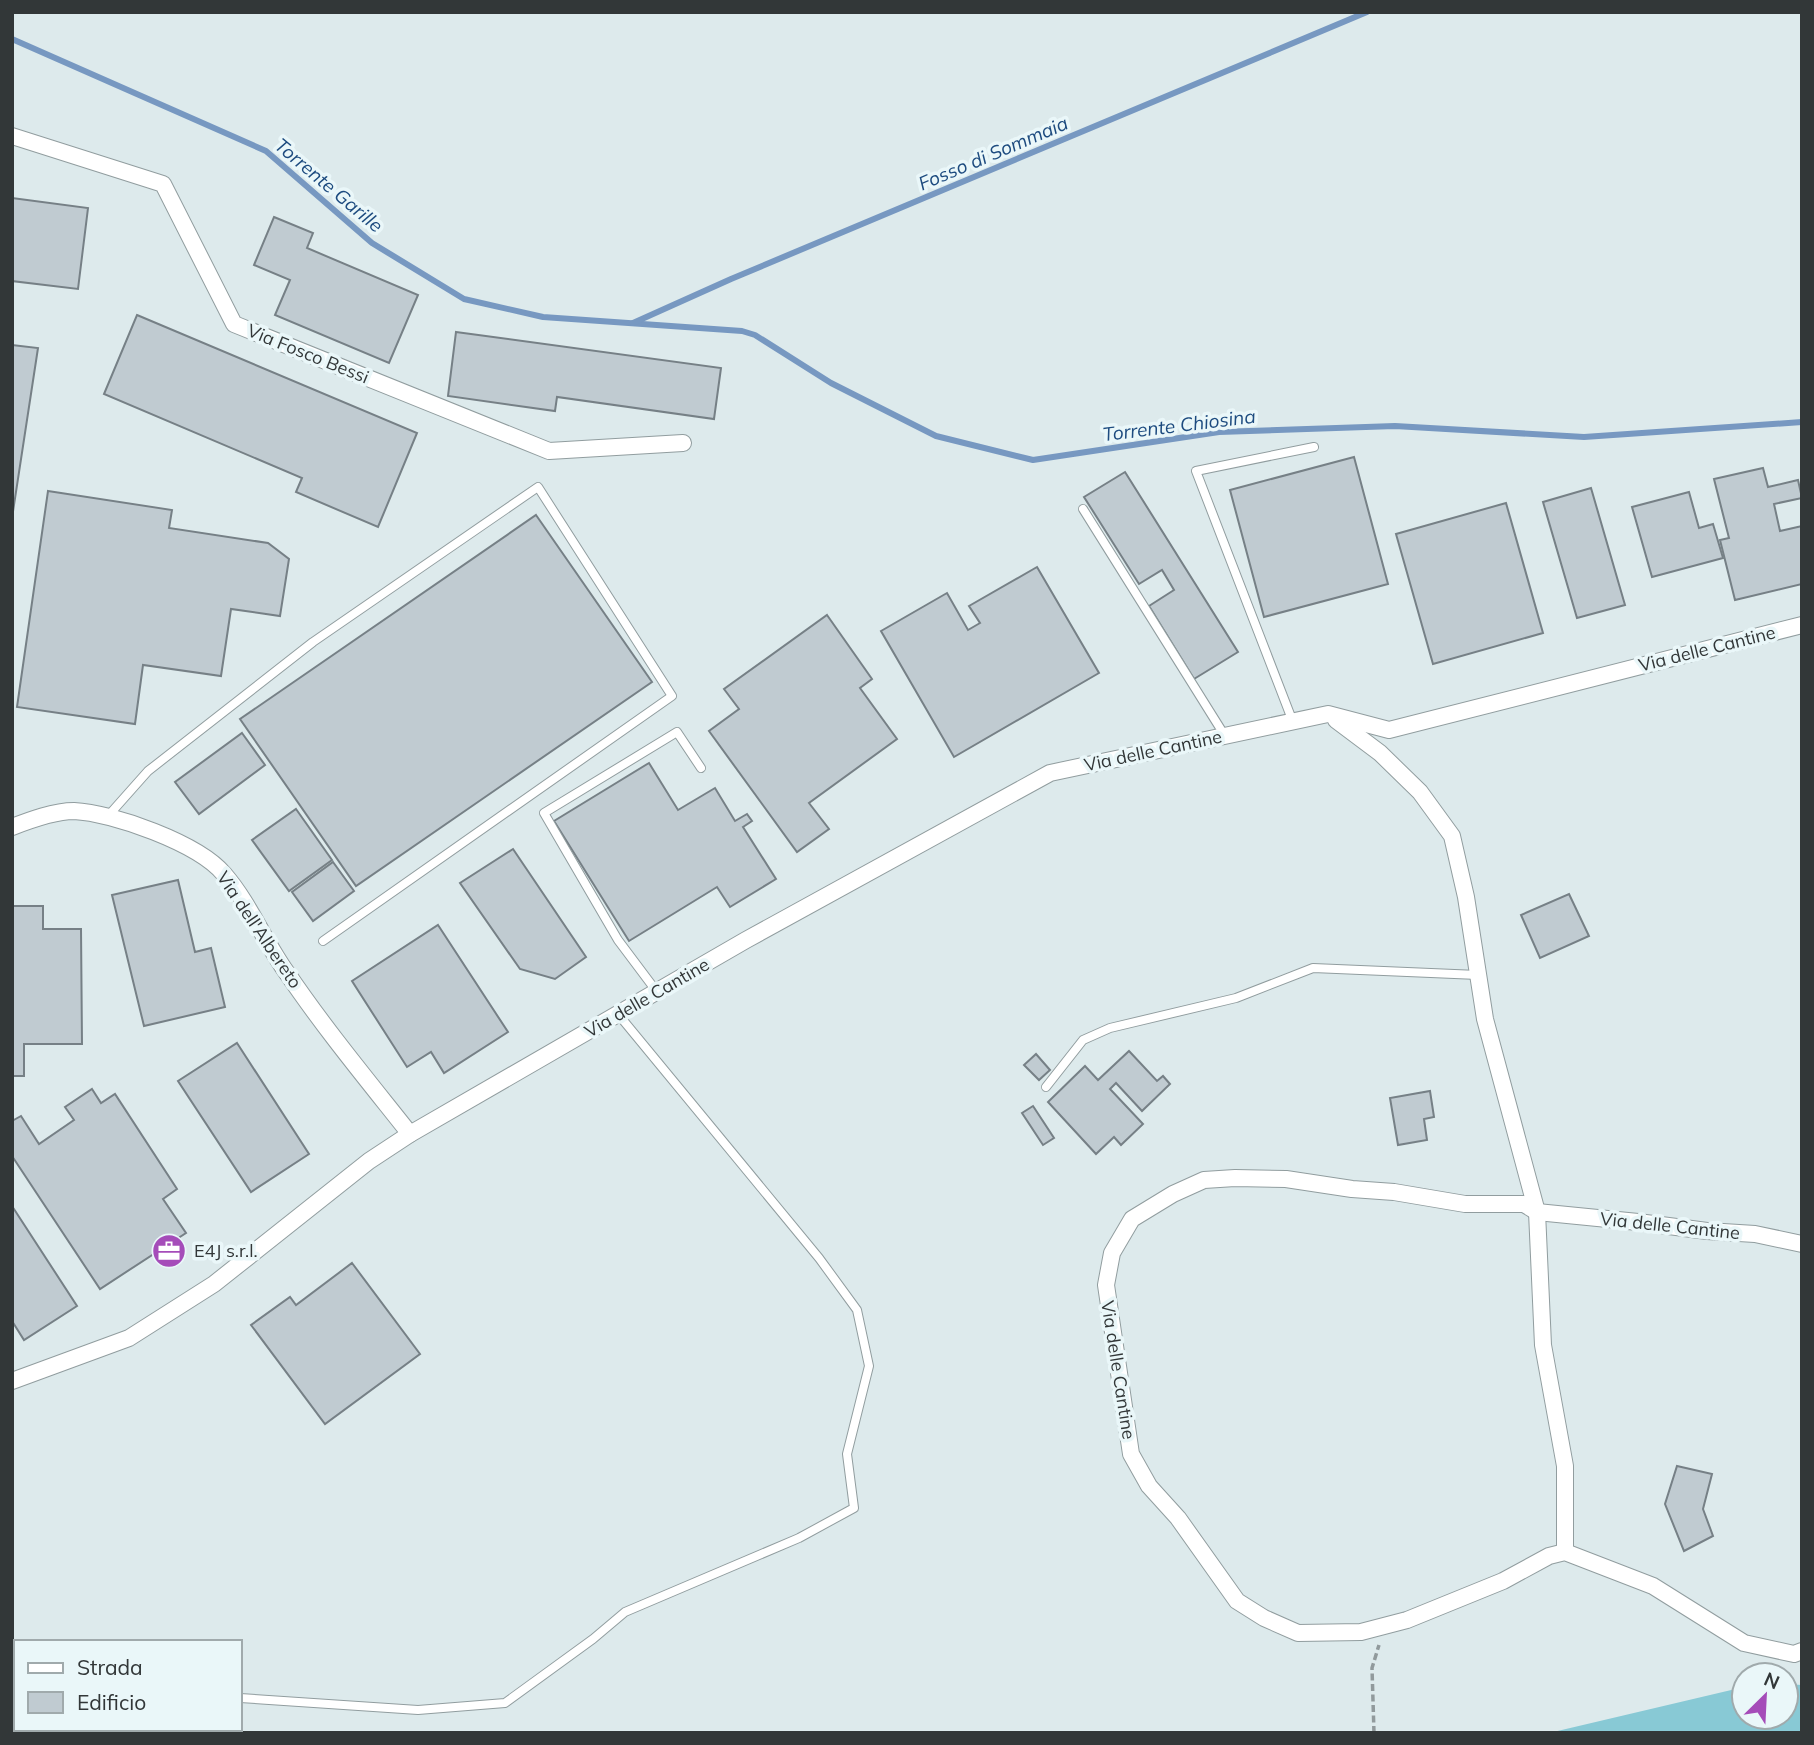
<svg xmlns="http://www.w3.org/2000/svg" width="1814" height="1745" font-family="Mulish,sans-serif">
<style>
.green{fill:#88c9d5}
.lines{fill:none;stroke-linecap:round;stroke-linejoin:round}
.stream{stroke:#7798c1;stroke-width:6}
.building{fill:#c0cbd1;stroke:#768086;stroke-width:2}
.service-casing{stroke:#919d9f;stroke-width:10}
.minor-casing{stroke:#919d9f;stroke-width:18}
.path{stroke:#919a9c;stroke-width:3.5;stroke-dasharray:7 3.5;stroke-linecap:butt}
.service{stroke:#fff;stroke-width:8}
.minor{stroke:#fff;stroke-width:16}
.labels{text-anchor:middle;stroke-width:7;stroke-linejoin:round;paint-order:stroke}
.street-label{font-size:18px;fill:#323738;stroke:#eaf7f9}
.poi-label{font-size:18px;fill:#323738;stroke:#eaf7f9;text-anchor:start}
.water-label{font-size:19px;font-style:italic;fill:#1d4b7f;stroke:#eaf7f9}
</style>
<rect width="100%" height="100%" fill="#ddeaec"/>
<polygon class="green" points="1786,1684 1802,1685 1802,1733 1549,1733 1744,1687 1744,1717 1786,1717"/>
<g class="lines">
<g class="stream">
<polyline points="12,39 266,151 372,243 464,299 543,317 742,331 755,335 831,383 936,436 1033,460 1219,432 1395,426 1584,437 1802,422"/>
<polyline points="633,323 731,279 1367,12"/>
</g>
</g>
<g class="building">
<polygon points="12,198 88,208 78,289 12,281"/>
<polygon points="274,217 313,233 307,248 418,295 389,363 275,315 290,280 254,265"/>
<polygon points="137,315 417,433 378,527 296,492 302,478 104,394"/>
<polygon points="456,332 721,368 714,419 557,397 555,411 448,396"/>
<polygon points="12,345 38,348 12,518"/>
<polygon points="1354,457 1388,584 1264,617 1230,490"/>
<polygon points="1763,468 1768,487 1798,480 1802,498 1774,504 1780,531 1802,526 1802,584 1735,600 1720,540 1729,538 1714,479"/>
<polygon points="1125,472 1238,652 1194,679 1149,606 1174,590 1162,570 1139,584 1084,497"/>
<polygon points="1591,488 1625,605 1577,618 1543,502"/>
<polygon points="48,491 172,510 169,528 268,543 289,559 280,616 231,609 221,676 143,665 135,724 17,707"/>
<polygon points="1689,492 1699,528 1713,524 1723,558 1652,577 1632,507"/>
<polygon points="1506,503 1543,633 1433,664 1396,534"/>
<polygon points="536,515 652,682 356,886 240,719"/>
<polygon points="1037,567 1099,673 954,757 881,631 947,593 968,630 980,623 969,606"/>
<polygon points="827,615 872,679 860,688 897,739 809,803 829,829 797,852 709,731 739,709 724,689"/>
<polygon points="242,733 265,765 199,814 175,782"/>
<polygon points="649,763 678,810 715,788 735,821 747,814 752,821 743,827 776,879 730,907 717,887 629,941 554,821"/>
<polygon points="296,809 332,860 289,891 252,840"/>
<polygon points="513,849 586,957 555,979 520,969 460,883"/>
<polygon points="333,862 354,891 313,921 292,892"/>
<polygon points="178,880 195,952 211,948 225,1007 144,1026 112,895"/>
<polygon points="1569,894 1589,936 1540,958 1521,915"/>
<polygon points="12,906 43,906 43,929 81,929 82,1044 24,1044 24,1076 12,1076"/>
<polygon points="438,925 508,1032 444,1073 431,1052 407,1067 352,981"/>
<polygon points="237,1043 309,1154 251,1192 178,1081"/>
<polygon points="1129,1051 1157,1081 1163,1076 1170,1084 1142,1111 1116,1083 1110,1089 1143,1124 1121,1145 1114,1137 1096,1154 1048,1102 1085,1066 1098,1080"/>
<polygon points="1036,1054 1050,1070 1039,1080 1024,1065"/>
<polygon points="92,1089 101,1103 115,1094 177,1189 163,1199 186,1233 100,1289 12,1156 12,1121 21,1116 39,1144 74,1120 65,1107"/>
<polygon points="1430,1091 1434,1117 1424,1119 1427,1140 1398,1145 1390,1098"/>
<polygon points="1033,1106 1054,1138 1043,1145 1022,1113"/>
<polygon points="12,1206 77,1306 24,1340 12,1321"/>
<polygon points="352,1263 420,1354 325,1424 251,1325 290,1297 296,1305"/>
<polygon points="1677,1466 1712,1474 1703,1509 1713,1536 1684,1551 1665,1504"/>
<polygon points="58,1729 78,1729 72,1733 60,1733"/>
</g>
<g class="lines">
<g class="service-casing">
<g id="service">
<polyline points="1083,509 1225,736"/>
<polyline points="1293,722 1196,471 1314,447"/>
<polyline points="108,816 148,771 313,642 538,487 672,696 323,941"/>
<polyline points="657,992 618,940 544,813 677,732 701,768"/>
<polyline points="1046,1087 1083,1040 1110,1028 1236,998 1313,968 1478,975"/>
<polyline points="240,1698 418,1710 505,1703 593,1639 625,1612 799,1538 854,1508 847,1454 869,1366 857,1310 819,1258 618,1014"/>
</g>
</g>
<g class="minor-casing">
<g id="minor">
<polyline points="12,136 163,184 234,324 549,451 683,443"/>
<polyline points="1336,720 1380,753 1420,792 1452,836 1466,897 1485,1019 1537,1212 1543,1345 1565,1466 1565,1552"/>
<path d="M12,827C30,820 54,811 74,811C113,813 198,843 224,874C250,904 264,941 287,973C325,1029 368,1081 410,1134"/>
<polyline points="1802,1244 1755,1234 1707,1231 1638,1222 1537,1212 1524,1204 1465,1204 1394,1192 1352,1189 1286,1179 1235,1178 1204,1180 1173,1194 1132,1219 1112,1253 1106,1285 1131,1454 1149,1486 1178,1518 1237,1601 1264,1618 1298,1633 1361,1632 1407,1620 1503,1581 1549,1556 1565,1552 1653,1586 1744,1643 1794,1654 1802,1651"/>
<polyline points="12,1381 129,1338 214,1284 369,1161 410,1134 746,940 1050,773 1328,714 1389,730 1802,625"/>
</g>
</g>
<polyline class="path" points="1374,1733 1372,1668 1379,1645"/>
<use href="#service" class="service"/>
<use href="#minor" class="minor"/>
</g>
<defs>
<g id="office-disc" transform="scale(1.75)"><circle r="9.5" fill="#a54cb9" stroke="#eaf7f9"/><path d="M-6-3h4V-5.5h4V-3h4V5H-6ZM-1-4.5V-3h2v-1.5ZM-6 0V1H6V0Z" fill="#fff"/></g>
</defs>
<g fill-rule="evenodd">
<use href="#office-disc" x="169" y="1251"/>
</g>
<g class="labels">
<g class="street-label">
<text transform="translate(308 354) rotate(22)" y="6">Via Fosco Bessi</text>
<text transform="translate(1707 649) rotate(-14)" y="6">Via delle Cantine</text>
<text transform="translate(1153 751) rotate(-12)" y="6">Via delle Cantine</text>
<text transform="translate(259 930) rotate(56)" y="6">Via dell'Albereto</text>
<text transform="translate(647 998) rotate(-30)" y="6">Via delle Cantine</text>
<text transform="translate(1670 1226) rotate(6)" y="6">Via delle Cantine</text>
<text transform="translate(1118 1370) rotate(81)" y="6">Via delle Cantine</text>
</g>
<g class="poi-label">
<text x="194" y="1257">E4J s.r.l.</text>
</g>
<g class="water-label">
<text transform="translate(993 153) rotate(-23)" y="7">Fosso di Sommaia</text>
<text transform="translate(329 185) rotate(40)" y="7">Torrente Garille</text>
<text transform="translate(1179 425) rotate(-7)" y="7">Torrente Chiosina</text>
</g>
</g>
<rect width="1814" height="1745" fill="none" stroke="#323738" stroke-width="28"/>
<rect x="14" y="1640" width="228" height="91" fill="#eaf7f9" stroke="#a0aaac" stroke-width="2"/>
<rect x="28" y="1663" width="35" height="10" fill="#ffffff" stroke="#a0aaac" stroke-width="2"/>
<text x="77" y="1675" font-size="21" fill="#323738">Strada</text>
<rect x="28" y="1692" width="35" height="21" fill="#c0cbd1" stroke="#a0aaac" stroke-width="2"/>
<text x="77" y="1710" font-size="21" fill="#323738">Edificio</text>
<g transform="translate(1765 1696) rotate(24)"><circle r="33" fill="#eaf7f9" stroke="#a0aaac" stroke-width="2"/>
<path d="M0-5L12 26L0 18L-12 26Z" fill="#a54cb9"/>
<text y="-10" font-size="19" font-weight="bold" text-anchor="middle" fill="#323738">N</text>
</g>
</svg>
